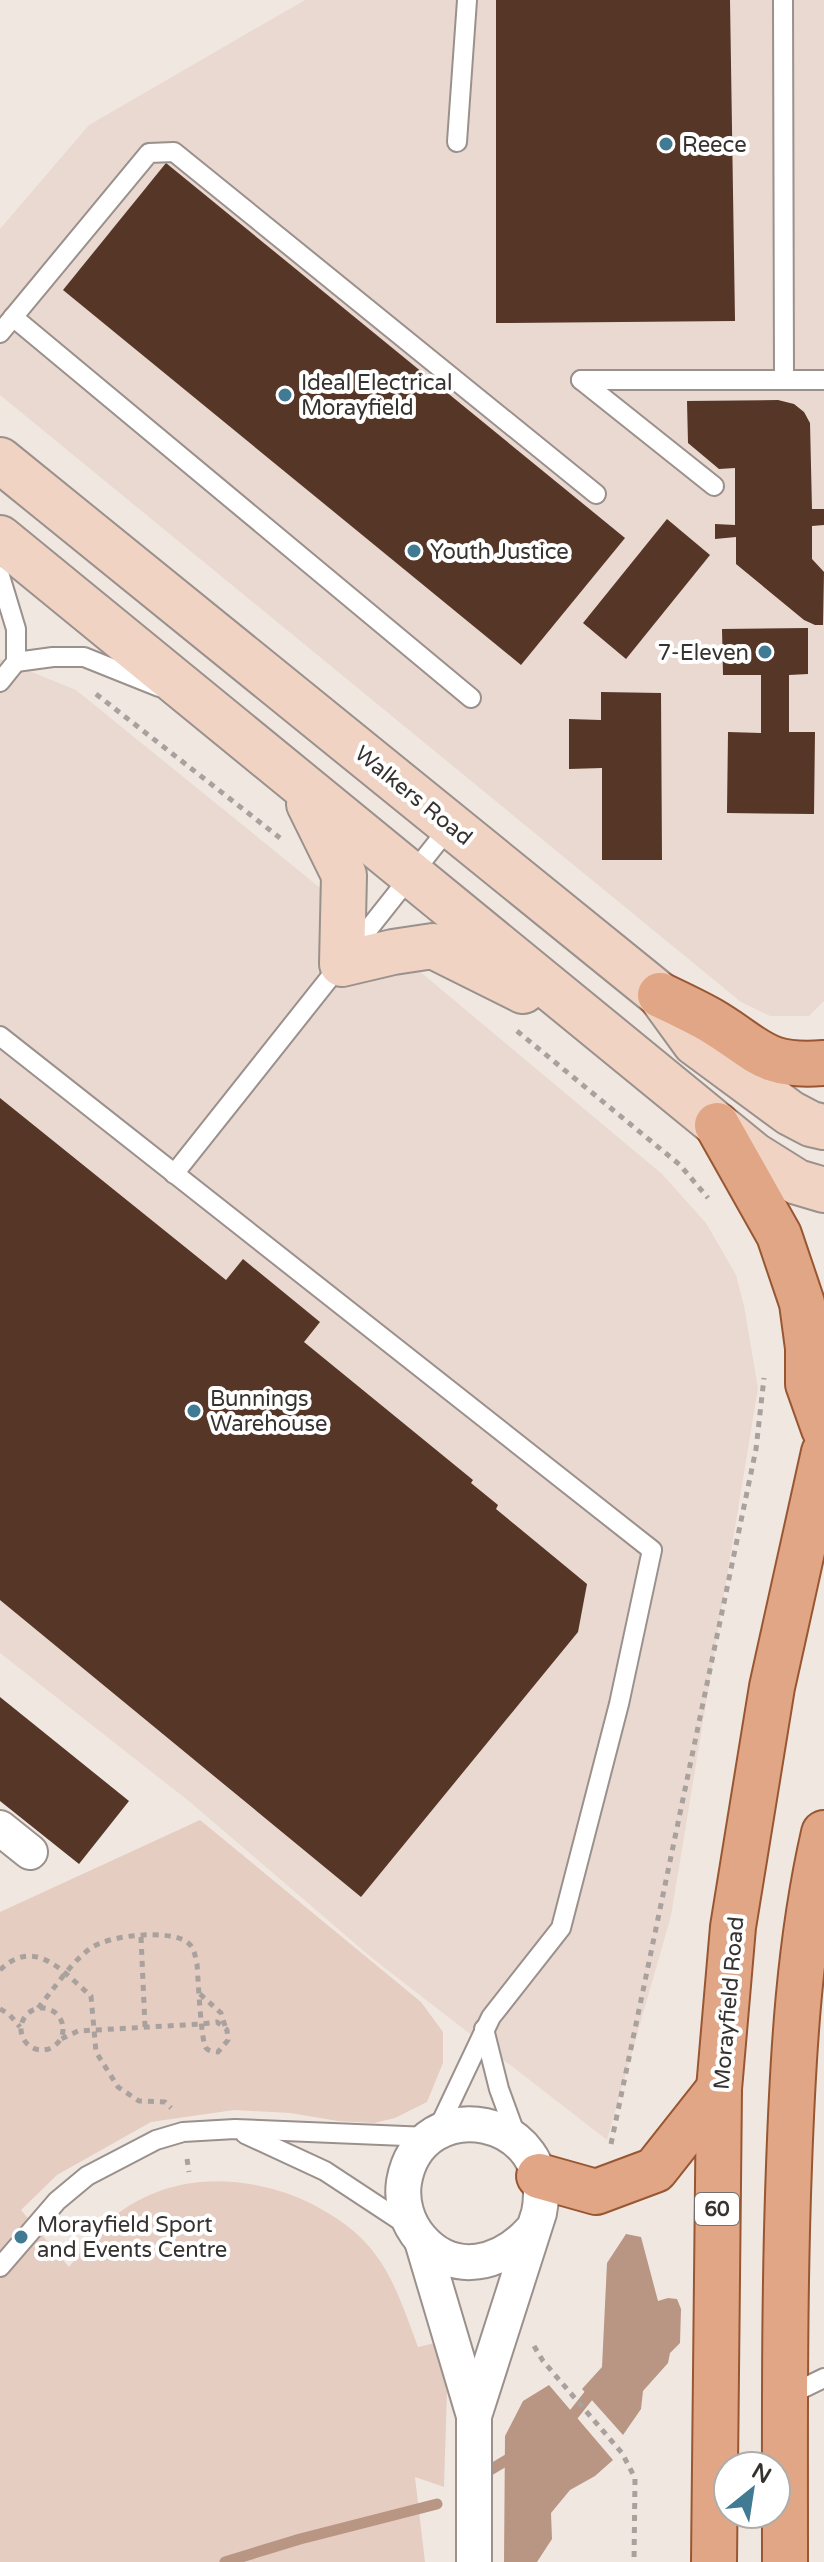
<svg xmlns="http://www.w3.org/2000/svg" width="824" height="2562" font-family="'Varela Round',sans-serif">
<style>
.built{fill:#ead9d0}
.green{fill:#e6cdc1}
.water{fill:#b99583}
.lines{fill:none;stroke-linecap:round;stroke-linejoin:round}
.stream{stroke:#b99583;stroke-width:11}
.building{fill:#553627}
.lane-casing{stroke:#9a908c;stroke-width:22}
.street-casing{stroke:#9a908c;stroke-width:38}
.secondary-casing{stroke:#9a908c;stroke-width:48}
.primary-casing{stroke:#985732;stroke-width:48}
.path{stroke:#a9a19d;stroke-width:5;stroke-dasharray:6 6;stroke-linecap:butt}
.lane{stroke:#fff;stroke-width:18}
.street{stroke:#fff;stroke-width:34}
.secondary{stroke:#f0d3c2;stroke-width:44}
.primary{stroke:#e1a685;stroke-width:44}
.poi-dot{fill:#407a93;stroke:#fff;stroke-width:3}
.labels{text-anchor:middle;stroke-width:8;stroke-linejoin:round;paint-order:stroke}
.shield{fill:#fff;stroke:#72706e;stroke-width:2}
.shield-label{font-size:20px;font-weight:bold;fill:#363230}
.poi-label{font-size:22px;fill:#363230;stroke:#fff;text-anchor:start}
.street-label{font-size:22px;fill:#363230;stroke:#fff}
</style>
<rect width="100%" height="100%" fill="#f1e7e1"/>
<g class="built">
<polygon points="305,0 824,0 824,1001 809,1016 770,1016 741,1002 0,395 0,229 89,125"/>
<polygon points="0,659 76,690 308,878 662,1174 706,1223 736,1275 744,1306 758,1388 671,1916 607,2140 372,1958 190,1802 0,1653"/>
</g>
<path class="green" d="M200,1820L421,2002L443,2032V2063L427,2102L395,2118L374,2123L338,2121L290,2113L234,2110L151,2122L57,2175L21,2210L69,2267C78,2256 86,2245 95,2234C146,2179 218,2170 286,2193C312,2202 344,2220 363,2240C392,2269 404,2310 418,2347L435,2343L447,2391L444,2487L415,2477L425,2562H0V1912Z"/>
<g class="water">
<polygon points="626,2234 641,2237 658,2301 668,2298 677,2299 681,2309 680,2343 670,2353 668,2363 643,2391 641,2409 623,2435 582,2389 602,2367 607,2263"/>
<polygon points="549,2385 613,2460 595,2476 570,2490 551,2513 552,2539 537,2562 504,2562 505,2436 523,2401"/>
</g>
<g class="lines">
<g class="stream">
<polyline points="566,2424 597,2385"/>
<polyline points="490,2470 517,2454"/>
<polyline points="225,2562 300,2539 437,2504"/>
</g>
</g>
<g class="building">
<polygon points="496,0 730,0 735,321 496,323"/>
<polygon points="166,163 625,538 521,665 63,290"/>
<polygon points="778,400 794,404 804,412 810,423 812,509 824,509 824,525 812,526 812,559 824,572 823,625 815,625 804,620 736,564 736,537 715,539 715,524 735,525 735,468 719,469 688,443 687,401"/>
<polygon points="667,519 710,555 626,659 583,623"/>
<polygon points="808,628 808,674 789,675 789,732 815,732 814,814 727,813 728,732 761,733 761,675 723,675 722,629"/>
<polygon points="601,692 661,693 662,860 602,860 602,768 569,769 569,719 601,720"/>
<polygon points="0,1098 226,1280 243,1259 320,1322 304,1342 473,1480 471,1483 498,1505 496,1509 587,1584 578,1632 361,1897 0,1600"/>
<polygon points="0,1697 129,1801 79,1864 0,1801"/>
</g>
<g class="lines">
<g class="lane-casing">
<g id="lane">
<polyline points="783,0 784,380"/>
<polyline points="457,142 467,0"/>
<polyline points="13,317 471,698"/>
<polyline points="0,333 149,153 174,152 596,494"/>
<polyline points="581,380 824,380"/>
<polyline points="581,380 714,486"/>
<polyline points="0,576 16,629 16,662 0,682"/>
<polyline points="16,662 53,657 84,657 159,687"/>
<polyline points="0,1036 652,1550 619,1704 561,1928 491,2017 436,2133"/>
<polyline points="174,1174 451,825"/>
<polyline points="484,2029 499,2089 518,2141"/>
<polyline points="245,2134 325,2171 407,2225"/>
<polyline points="0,2267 57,2201 87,2176 156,2140 183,2132 235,2129 429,2137"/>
<polyline points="787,2396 824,2378"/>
</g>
</g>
<g class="street-casing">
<g id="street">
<polyline points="0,1828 30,1852"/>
<polyline points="422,2241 474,2416 474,2562"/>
<path d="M474,2416L539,2213C559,2115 420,2089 404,2182C401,2202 407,2223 421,2239C454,2277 502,2264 532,2230"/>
</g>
</g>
<g class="secondary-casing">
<g id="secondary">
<polyline points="0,460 660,995 695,1043 790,1113 811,1124 824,1127"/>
<polyline points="0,538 754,1155 797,1182 824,1190"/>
<polyline points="309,804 344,875 342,964 393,952 433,946 523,991"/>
</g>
</g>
<g class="primary-casing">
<g id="primary">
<path d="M660,995C677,1003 694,1011 710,1020C758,1048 762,1068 824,1063"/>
<polyline points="717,1125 779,1235 802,1303 808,1348 808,1384 824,1429"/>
<polyline points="539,2176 596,2192 655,2170 719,2089"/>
<polyline points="714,2562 719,2089 733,1927 772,1687 824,1452"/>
<path d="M785,2562C785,2430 784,2298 789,2166C793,2054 799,1942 824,1833"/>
</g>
</g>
<g class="path">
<polyline points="96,694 280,838"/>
<polyline points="517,1031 680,1165 708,1198"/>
<polyline points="141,1937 145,2027"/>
<path d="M0,1970C35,1936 63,1972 91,1996L96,2052L118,2087L139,2101L165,2102L171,2108"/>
<polyline points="200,1994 221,2013 225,2026"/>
<circle cx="42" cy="2029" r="21"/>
<path d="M38,2008C54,1989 71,1962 91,1948C109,1935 169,1929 187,1942C194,1947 195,1955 197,1964C198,1976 201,2043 206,2048C210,2052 214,2051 218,2052L228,2040L227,2030L217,2022L202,2024L78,2031L59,2040"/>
<polyline points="0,2009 9,2014 20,2027"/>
<polyline points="611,2144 756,1449 764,1378"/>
<polyline points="187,2159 189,2172"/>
<polyline points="534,2346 543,2361 622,2453 635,2478 634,2562"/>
</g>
<use href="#lane" class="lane"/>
<use href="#street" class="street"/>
<use href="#secondary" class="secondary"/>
<use href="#primary" class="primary"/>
</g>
<g class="poi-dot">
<circle cx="666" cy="144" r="8"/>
<circle cx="285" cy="395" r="8"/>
<circle cx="414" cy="551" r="8"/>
<circle cx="765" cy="652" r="8"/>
<circle cx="194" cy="1411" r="8"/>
<circle cx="21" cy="2237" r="8"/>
</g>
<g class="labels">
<rect class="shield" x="695" y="2193" width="44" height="32" rx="6"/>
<g class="shield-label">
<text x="717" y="2216">60</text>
</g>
<g class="poi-label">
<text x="682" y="152">Reece</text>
<text x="301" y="390">Ideal Electrical<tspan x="301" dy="25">Morayfield</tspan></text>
<text x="430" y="559">Youth Justice</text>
<text x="749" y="660" text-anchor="end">7-Eleven</text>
<text x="210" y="1406">Bunnings<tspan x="210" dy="25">Warehouse</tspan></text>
<text x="37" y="2232">Morayfield Sport<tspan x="37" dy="25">and Events Centre</tspan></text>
</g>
<g class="street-label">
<text transform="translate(414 795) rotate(39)" y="8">Walkers Road</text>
<text transform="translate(728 2003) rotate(-85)" y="8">Morayfield Road</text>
</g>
</g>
<g transform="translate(752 2490) rotate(30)"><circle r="38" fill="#ffffff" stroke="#afadac" stroke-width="2"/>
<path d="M0-6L14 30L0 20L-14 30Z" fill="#407a93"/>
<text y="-12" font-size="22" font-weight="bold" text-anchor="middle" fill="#363230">N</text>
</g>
</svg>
